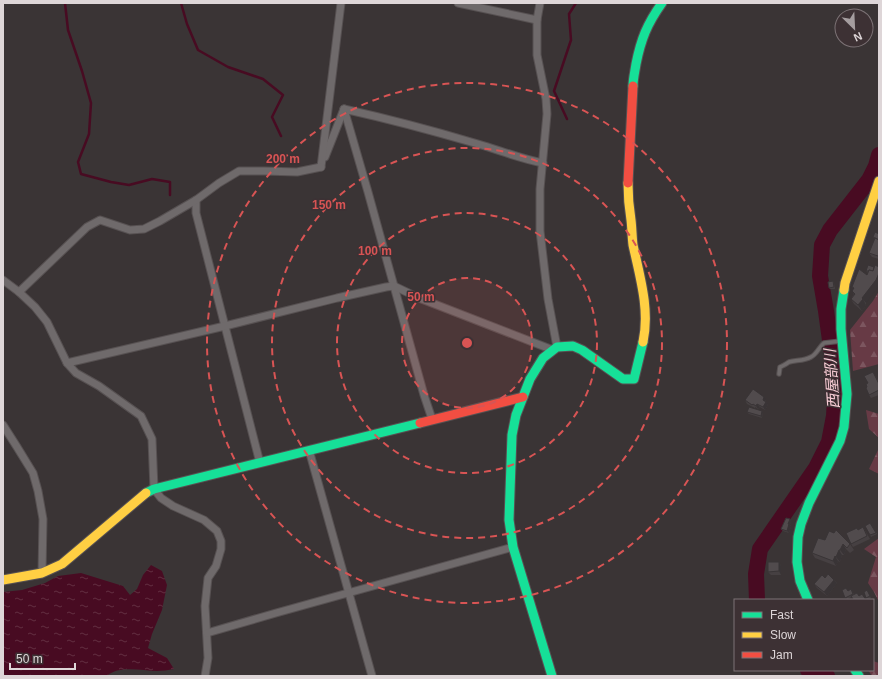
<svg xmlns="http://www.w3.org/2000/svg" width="882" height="679" font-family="Helvetica,'Noto Sans JP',sans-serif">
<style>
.forest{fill:url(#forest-firs)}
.water{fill:url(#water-ripples)}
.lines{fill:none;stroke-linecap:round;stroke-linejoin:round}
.stream{stroke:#480b22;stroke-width:2.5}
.river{stroke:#480b22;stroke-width:16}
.lane-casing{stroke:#575152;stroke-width:5.5}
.street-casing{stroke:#575152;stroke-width:9}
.fast-casing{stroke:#575152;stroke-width:11}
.slow-casing{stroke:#575152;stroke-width:11}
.jam-casing{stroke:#575152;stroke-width:11}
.lane{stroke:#6f6a6b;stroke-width:3.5}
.street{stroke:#6f6a6b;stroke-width:7}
.fast{stroke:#16e098;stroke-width:9}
.slow{stroke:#ffcf43;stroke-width:9}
.jam{stroke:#f24e42;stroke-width:9}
.wall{fill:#464042}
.shaded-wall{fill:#393436}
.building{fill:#514b4d;stroke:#393436}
.ring{fill:none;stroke:#d85454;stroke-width:2;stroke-dasharray:7 5}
.labels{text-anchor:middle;stroke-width:3;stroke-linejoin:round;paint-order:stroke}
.water-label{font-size:15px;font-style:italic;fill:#f9cdd6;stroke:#3d3134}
.centre{fill:#d85454;stroke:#3d3134;stroke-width:2}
.ring-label{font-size:12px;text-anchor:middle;font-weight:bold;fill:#d85454;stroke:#3d3134;stroke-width:3;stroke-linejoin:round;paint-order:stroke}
</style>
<defs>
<pattern id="forest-firs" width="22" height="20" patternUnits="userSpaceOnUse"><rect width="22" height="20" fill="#673a45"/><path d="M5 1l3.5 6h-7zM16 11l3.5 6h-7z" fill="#7c565f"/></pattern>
<pattern id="water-ripples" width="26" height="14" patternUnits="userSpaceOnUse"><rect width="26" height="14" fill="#480b22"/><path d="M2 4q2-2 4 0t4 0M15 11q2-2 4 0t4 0" fill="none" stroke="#622e41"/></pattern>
</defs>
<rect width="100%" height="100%" fill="#3a3435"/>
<g class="forest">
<polygon points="879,291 879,364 853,371 850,330 873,301"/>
<polygon points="866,410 879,414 879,438 869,429"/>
<polygon points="879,448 879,474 869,469"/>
<polygon points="879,538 879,602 874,592 868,583 876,557 864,549"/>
<polygon points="873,661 879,663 879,676 872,676 868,670 873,670"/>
</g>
<path class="water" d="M151,565L162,571L167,585L162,610L152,634L148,648L167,658L174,669C168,670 163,671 157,671C142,671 119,665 107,676H3V592L22,590L45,583L58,576L81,573L123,586L130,595L137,589L143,575Z"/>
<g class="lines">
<g class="stream">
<polyline points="65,3 68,30 82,71 91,103 89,134 78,162 81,174 111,182 129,185 152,179 170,182 170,195"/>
<polyline points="181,3 187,24 198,50 228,67 263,79 283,95 272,117 281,136"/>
<polyline points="567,119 554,91 571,40 569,14 576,3"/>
</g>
<g class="river">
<polyline points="757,600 756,574 760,549 816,468 829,442 834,416 836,384 826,311 820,276 822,245 830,230 869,180 876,166 879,155"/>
<polyline points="808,670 827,676"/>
</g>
<g class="lane-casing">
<path id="lane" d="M779,374L780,367C783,366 786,364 789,362C796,360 804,361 811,357C817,354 819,347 824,343L841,341"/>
</g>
<g class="street-casing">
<g id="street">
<polyline points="458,3 537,20"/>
<polyline points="540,3 537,20 537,55 546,99 547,114 540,189 540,231 548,299 557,347"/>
<polyline points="344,109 368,192 424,395 432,419"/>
<path d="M344,109C389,119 434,131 478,144C499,150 521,159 543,163"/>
<polyline points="325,157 344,109"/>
<polyline points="321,167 341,3"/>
<polyline points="196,200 196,213 260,463"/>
<polyline points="3,280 19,292 35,307 47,322 67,363 76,373 99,386 141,416 152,439 154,489 161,498 173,506 204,520 217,531 221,541 221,549 216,566 208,578 205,606 208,658 205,676"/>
<polyline points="19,292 87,227 100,220 130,230 144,229 160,221 196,200 219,183 239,171 264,171 297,172 321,167"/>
<polyline points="67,363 225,326 337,298 386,287 394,286 419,298 553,350"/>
<polyline points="3,425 17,447 33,473 38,491 43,519 42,573"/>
<polyline points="309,450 372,676"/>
<polyline points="207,633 276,613 513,547"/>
</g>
</g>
<g class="fast-casing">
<g id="fast">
<path d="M633,86C633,79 635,71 636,64C641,39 647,24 662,3"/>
<polyline points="146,493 154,489 420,423"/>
<polyline points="808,600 800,581 797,562 798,537 801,524 809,503 840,441 844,427 847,394 841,329 841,309 844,290"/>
<polyline points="855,670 859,676"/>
<polyline points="552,676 513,547 509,520 512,435 516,415 530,379 543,358 557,347 573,346 582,350 623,379 634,379 643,342"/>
</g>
</g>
<g class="slow-casing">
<g id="slow">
<path d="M628,183C628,196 629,208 631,220C632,228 632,237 633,245C640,277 650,310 643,342"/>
<polyline points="844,290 845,283 879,181"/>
<polyline points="3,580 42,573 62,564 146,493"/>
</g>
</g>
<g class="jam-casing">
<g id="jam">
<polyline points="628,183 633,86"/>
<polyline points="420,423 523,397"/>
</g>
</g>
<use href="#lane" class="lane"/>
<use href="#street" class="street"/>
<use href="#fast" class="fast"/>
<use href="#slow" class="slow"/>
<use href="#jam" class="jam"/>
</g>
<g class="wall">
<polygon points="879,234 879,259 872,257 869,253 875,239 873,237"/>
<polygon points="874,267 866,303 866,305 862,311 854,304 851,299 854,294 852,291 854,289 852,287 867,275 868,273 866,271"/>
<polygon points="833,281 834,283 835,289 830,289 829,288"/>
<polygon points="873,372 879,382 879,395 871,398 869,395 867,387 868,383"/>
<polygon points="745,400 766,400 766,402 768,405 765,410 760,407 758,409 755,407 755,408 747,404"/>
<polygon points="762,411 763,412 762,418 749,414 747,412"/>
<polygon points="790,519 791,521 790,525 791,526 789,533 783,531 781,529"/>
<polygon points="870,523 877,534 871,537 870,535"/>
<polygon points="863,527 870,539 853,547 851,544 858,530"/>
<polygon points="825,540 850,544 854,550 850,553 846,549 844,555 842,555 840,562 838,561 836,566 815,558 812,553"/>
<polygon points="779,562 781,566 781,575 771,575 768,572"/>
<polygon points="825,578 834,580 837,583 827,596 817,588 814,584"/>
<polygon points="842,590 852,591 854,594 857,593 859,596 862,594 866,600 852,600 853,599 852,597 847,599"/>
<polygon points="868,592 871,598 867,600 866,598"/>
</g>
<g class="shaded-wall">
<polygon points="879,273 879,286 866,303 862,298"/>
<polygon points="863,299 866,305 862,311 858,305"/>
<polygon points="764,397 766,400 765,402 766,402 768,405 765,410 763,407 763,400"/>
<polygon points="757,404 760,407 758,409 756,406"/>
<polygon points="762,411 763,412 762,418 761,416"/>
<polygon points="790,519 791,521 790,525 791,526 789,533 787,531 788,524"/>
<polygon points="843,544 846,549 844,555 840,550"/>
<polygon points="839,550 842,555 840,562 836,557"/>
<polygon points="835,556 838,561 836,566 833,561"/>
<polygon points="779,562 781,566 781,575 779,571"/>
<polygon points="834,580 837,583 827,596 824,592"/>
</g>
<g class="building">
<polygon points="875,232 879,234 879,240 873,237"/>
<polygon points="875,238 879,240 879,255 878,256 869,253"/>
<polygon points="868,265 874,267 873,271 869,270 869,271 866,271"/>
<polygon points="875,265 879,267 878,268 879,269 879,273 876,280 862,298 863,299 858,305 851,299 855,294 852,291 854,288 852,287 859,269 867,275 869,270 873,271"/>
<polygon points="833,281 834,287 829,288 828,282"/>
<polygon points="873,372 879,384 879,390 869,395 866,388 867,387 866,384 868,383 864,376"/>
<polygon points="753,389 764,397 763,400 766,402 763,407 757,404 756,406 753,404 752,405 745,400"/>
<polygon points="749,407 762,411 761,416 747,412"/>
<polygon points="786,518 790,519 788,524 789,524 787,531 781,529"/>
<polygon points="870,523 876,533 870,535 865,526"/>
<polygon points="863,527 867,536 851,544 846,533 857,528 858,530"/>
<polygon points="836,530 850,544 847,548 843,544 840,550 839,550 836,557 835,556 833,561 812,553 818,538 825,540 829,531 834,533"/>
<polygon points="768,562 779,562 779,571 768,572"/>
<polygon points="828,574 834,580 824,592 814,584 822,575 825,578"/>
<polygon points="846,588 848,591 851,589 853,594 845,598 842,590"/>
<polygon points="867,590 870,596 866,598 864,592"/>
<polygon points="857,593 859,596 862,594 866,600 852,600 853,599 851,596"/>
</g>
<circle cx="467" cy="343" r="65" fill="#d85454" fill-opacity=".12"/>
<g class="ring">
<circle cx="467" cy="343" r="65"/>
<circle cx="467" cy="343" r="130"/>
<circle cx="467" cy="343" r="195"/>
<circle cx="467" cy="343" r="260"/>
</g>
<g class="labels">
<g class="water-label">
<text transform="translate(832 379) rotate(-94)" y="5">西屋部川</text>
</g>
</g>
<circle cx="467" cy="343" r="6" class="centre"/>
<g class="ring-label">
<text x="283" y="163">200 m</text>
<text x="329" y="209">150 m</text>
<text x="375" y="255">100 m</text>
<text x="421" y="301">50 m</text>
</g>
<rect width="882" height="679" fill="none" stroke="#ded6d8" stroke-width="8"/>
<rect x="734" y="599" width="140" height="72" fill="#3d3134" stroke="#7d7376"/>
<rect x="742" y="612" width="20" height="6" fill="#16e098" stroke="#7d7376"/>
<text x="770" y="619" font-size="12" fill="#ded6d8">Fast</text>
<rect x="742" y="632" width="20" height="6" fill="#ffcf43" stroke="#7d7376"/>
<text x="770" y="639" font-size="12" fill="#ded6d8">Slow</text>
<rect x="742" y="652" width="20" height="6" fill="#f24e42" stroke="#7d7376"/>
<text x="770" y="659" font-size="12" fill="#ded6d8">Jam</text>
<g transform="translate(854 28) rotate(156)"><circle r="19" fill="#3d3134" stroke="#7d7376"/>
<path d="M0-3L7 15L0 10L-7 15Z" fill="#a59d9f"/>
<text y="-6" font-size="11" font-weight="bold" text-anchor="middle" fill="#ded6d8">N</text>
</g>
<path d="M10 663v6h65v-6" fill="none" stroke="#ded6d8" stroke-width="2"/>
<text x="16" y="663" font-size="12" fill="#ded6d8" stroke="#3d3134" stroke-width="3" paint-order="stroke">50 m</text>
</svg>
